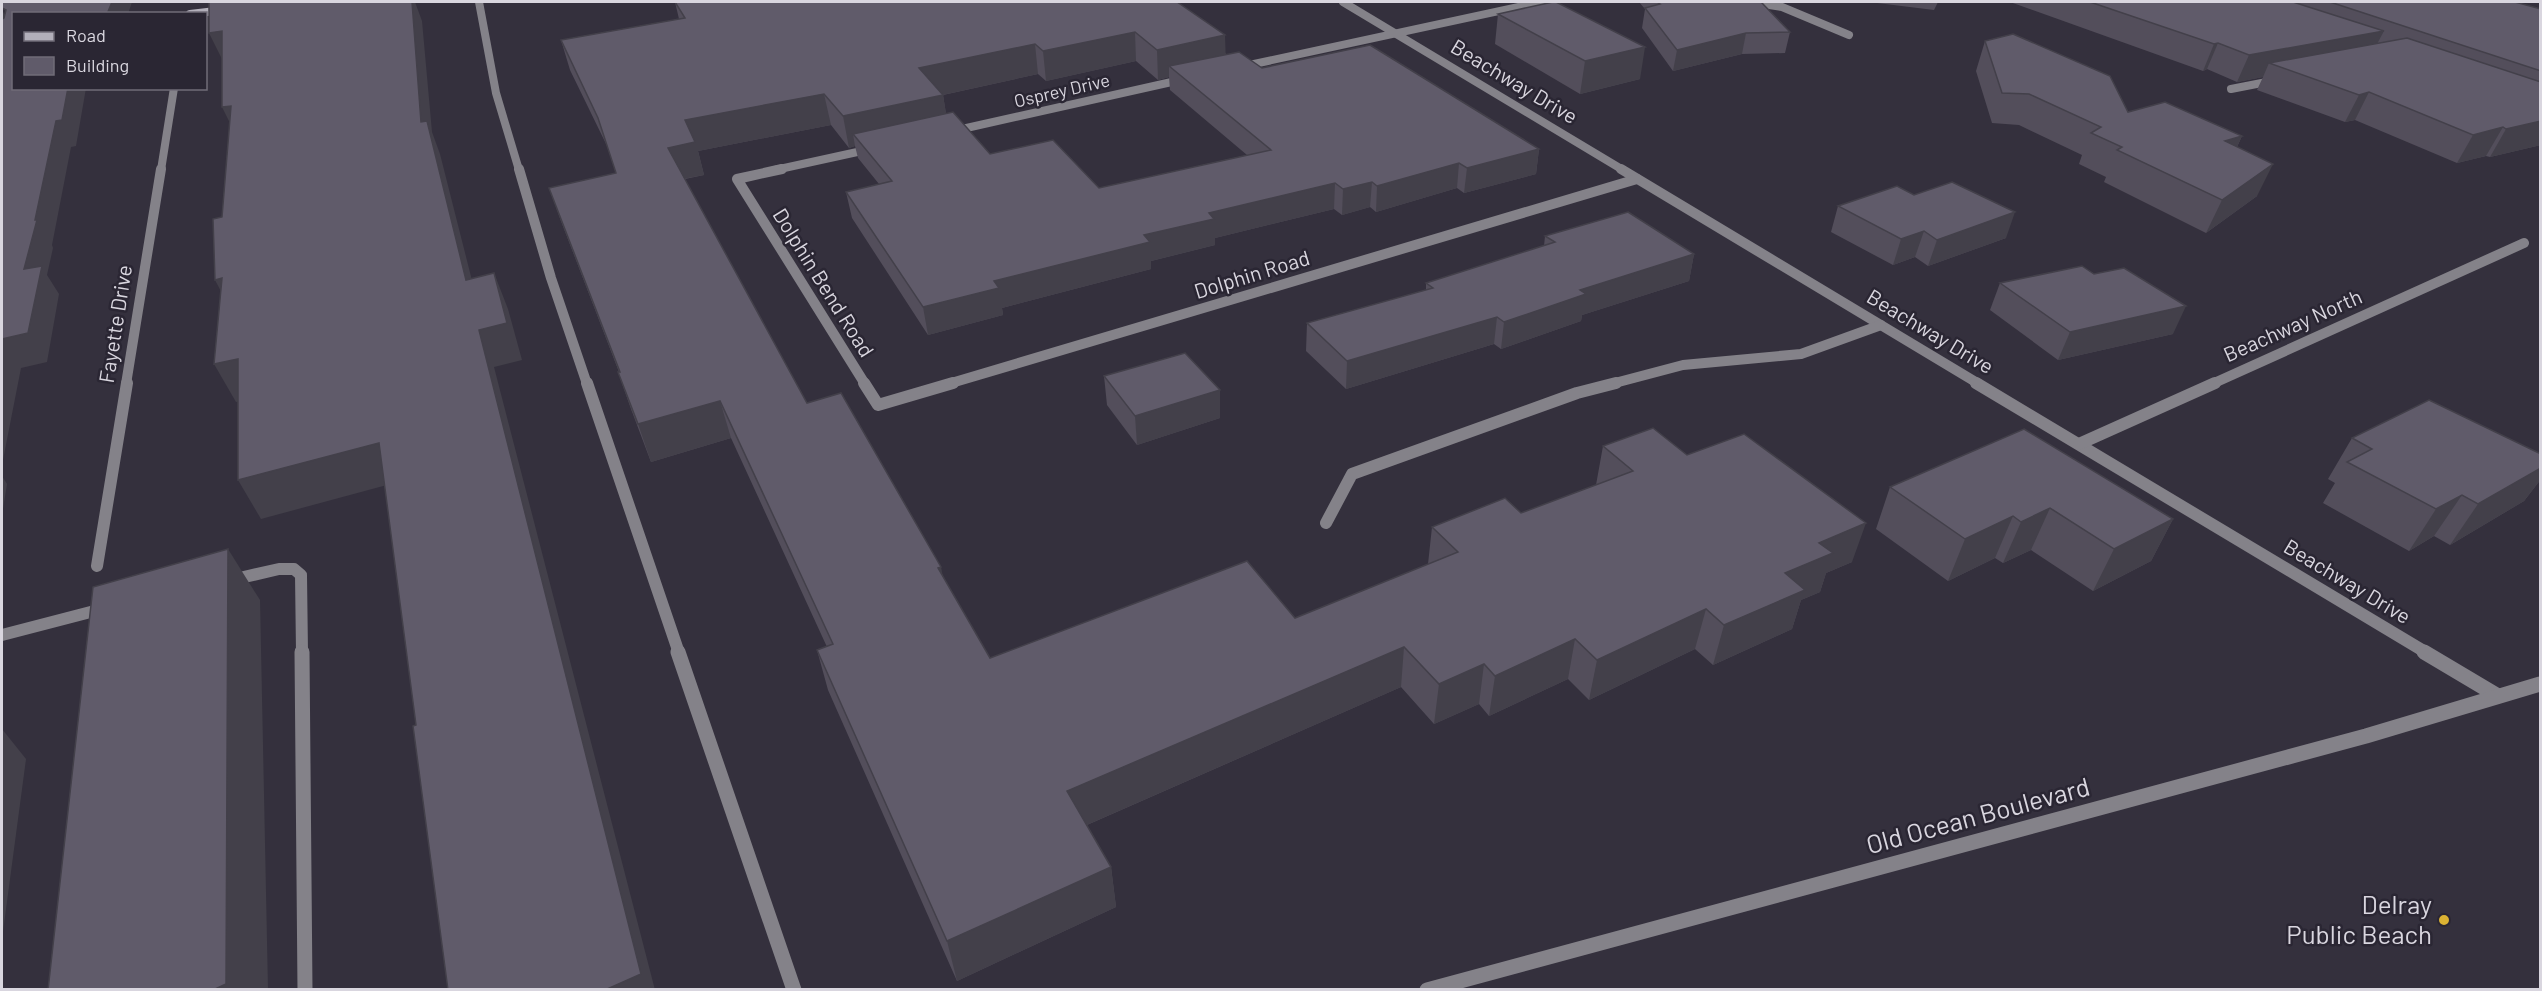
<svg xmlns="http://www.w3.org/2000/svg" width="2542" height="991" font-family="Barlow,sans-serif">
<style>
.lines{fill:none;stroke-linecap:round;stroke-linejoin:round}
.minor-far3{stroke:#848289;stroke-width:8}
.minor-far2{stroke:#848289;stroke-width:10}
.minor-far1{stroke:#848289;stroke-width:12}
.minor{stroke:#848289;stroke-width:15}
.secondary{stroke:#b2afba;stroke-width:8}
.wall{fill:#534e5b;fill-rule:evenodd}
.shaded-wall{fill:#43404a}
.building{fill:#605b6a;stroke:#43404a;stroke-width:1.5}
.poi-dot{fill:#dbb233;stroke:#2a2633;stroke-width:2}
.labels{text-anchor:middle;stroke-width:5;stroke-linejoin:round;paint-order:stroke}
.far-street-label{font-size:18px;fill:#d9d6df;stroke:#2a2633}
.street-label{font-size:21px;fill:#d9d6df;stroke:#2a2633}
.near-street-label{font-size:26px;fill:#d9d6df;stroke:#2a2633}
.near-poi-label{font-size:26px;fill:#d9d6df;stroke:#2a2633;text-anchor:end}
</style>
<rect width="100%" height="100%" fill="#34303d"/>
<g class="lines">
<g class="minor-far3">
<polyline points="479,2 496,93 519,170"/>
<polyline points="1343,2 1623,170"/>
<polyline points="1750,2 1782,7 1849,35"/>
<polyline points="1240,67 1541,2"/>
<polyline points="2231,89 2277,80"/>
<polyline points="953,131 1185,79"/>
<polyline points="161,170 174,88"/>
<polyline points="775,170 871,149"/>
</g>
<g class="minor-far2">
<polyline points="519,169 551,278 587,384"/>
<polyline points="782,169 737,179 865,384"/>
<polyline points="1621,169 1979,384"/>
<polyline points="126,384 161,169"/>
<polyline points="948,384 1637,179"/>
<polyline points="1611,384 1683,365 1801,354 1881,325"/>
<polyline points="2212,384 2524,243"/>
</g>
<g class="minor-far1">
<polyline points="587,383 679,653"/>
<polyline points="864,383 878,405 953,383"/>
<polyline points="1976,383 2427,653"/>
<polyline points="2079,444 2215,383"/>
<polyline points="1326,523 1352,474 1577,393 1616,383"/>
<polyline points="97,566 127,383"/>
<polyline points="231,580 279,569 294,569 301,575 302,653"/>
<polyline points="2,635 106,608"/>
</g>
<g class="minor">
<polyline points="302,652 305,990"/>
<polyline points="678,652 794,990"/>
<polyline points="2424,652 2498,696"/>
<polyline points="1427,990 2366,736 2540,684"/>
</g>
<polyline class="secondary" points="190,14 224,10"/>
</g>
<g class="wall">
<path d="M675,2H1177L1226,54L1262,68L1539,149L1536,174L1464,193L1457,188L1376,212L1370,207L1342,215L1334,209L1215,238V245L1151,261V269L1002,308L1003,315L928,335L852,218L846,192L879,184L858,158L855,146L849,148L831,125L698,151L704,175L685,179L807,403L943,578L990,658L1295,618L1428,564L1432,527L1521,513L1596,485L1603,446L1687,455L1852,562L1826,573L1820,592L1801,600L1792,629L1713,665L1695,649L1589,700L1568,679L1489,716L1479,704L1434,724L1401,687L1087,825L1111,867L1116,907L957,981L828,690L817,650L827,647L731,438L651,462L631,409L618,372H619L561,221L549,188L616,173L609,150L570,70L561,40L679,19ZM1136,61L1158,80L1169,77L1170,90L1247,155L1099,188L990,154L946,114L943,95L1038,74L1046,81Z"/>
<polygon points="1639,2 1761,2 1790,32 1785,53 1742,54 1673,71 1642,28 1645,9"/>
<polygon points="1869,2 1938,2 1934,10"/>
<polygon points="2010,2 2515,2 2541,9 2541,145 2490,157 2486,156 2457,163 2355,120 2345,122 2257,90 2263,77 2237,82 2207,69 2203,71"/>
<polygon points="1498,14 1640,79 1580,94 1495,44"/>
<polygon points="1985,41 2128,112 2242,136 2237,147 2257,196 2206,233 2104,182 2106,177 2079,164 2082,155 2019,125 1992,123 1976,71"/>
<polygon points="1838,206 2006,238 1928,266 1915,257 1893,265 1831,232"/>
<polygon points="1545,236 1694,254 1689,281 1582,315 1581,321 1501,349 1494,344 1346,389 1306,351 1307,323 1426,290 1426,283 1544,246"/>
<polygon points="2000,283 2173,334 2058,360 1990,310"/>
<polygon points="1104,376 1220,418 1137,445 1107,405"/>
<polygon points="2352,438 2541,454 2541,479 2524,501 2450,545 2434,536 2409,551 2323,503 2335,483 2328,479"/>
<polygon points="1890,487 2173,519 2151,561 2093,591 2031,550 2003,563 1995,558 1948,581 1876,529"/>
</g>
<g class="shaded-wall">
<polygon points="112,2 132,2 128,14 107,14"/>
<polygon points="412,2 415,2 422,21 432,132 440,154 481,316 466,280 421,122"/>
<polygon points="2,10 14,31 2,33"/>
<polygon points="222,31 224,63 209,33"/>
<polygon points="2384,31 2370,57 2269,63 2263,77 2237,82 2249,55"/>
<polygon points="1135,32 1136,61 1046,81 1043,51"/>
<polygon points="1746,33 1742,54 1673,71 1677,50"/>
<polygon points="1225,35 1226,65 1169,66 1169,77 1158,80 1157,50"/>
<polygon points="2218,43 2207,69 2203,71 2214,44"/>
<polygon points="1035,44 1038,74 924,99 919,68"/>
<polygon points="1645,47 1640,79 1580,94 1585,61"/>
<polygon points="68,88 86,88 76,146 71,147 52,245 53,248 47,275 59,294 47,362 21,368 2,465 2,339 24,269 56,121"/>
<polygon points="2369,92 2355,120 2345,122 2359,95"/>
<polygon points="824,94 831,125 698,151 704,175 677,180 668,148 685,120"/>
<polygon points="943,95 948,126 853,134 855,146 849,148 843,116"/>
<polygon points="231,106 238,139 222,107"/>
<polygon points="2541,121 2541,145 2490,157 2506,129"/>
<polygon points="2503,127 2486,156 2457,163 2473,135"/>
<polygon points="2242,136 2227,168 2225,141"/>
<polygon points="1539,149 1536,174 1464,193 1467,168"/>
<polygon points="1459,163 1457,188 1376,212 1377,186"/>
<polygon points="2273,164 2257,196 2206,233 2222,200"/>
<polygon points="1372,182 1370,207 1342,215 1343,189"/>
<polygon points="1335,183 1334,209 1215,238 1215,245 1151,261 1151,269 1002,308 1003,315 928,335 923,307 994,281 1144,235 1209,213"/>
<polygon points="2015,212 2006,238 1928,266 1937,240"/>
<polygon points="1924,231 1915,257 1893,265 1901,239"/>
<polygon points="1694,254 1689,281 1582,315 1581,321 1501,349 1504,322 1580,290"/>
<polygon points="494,273 508,309 522,360 494,367 655,990 605,990 479,330"/>
<polygon points="222,278 234,316 215,280"/>
<polygon points="2186,306 2173,334 2058,360 2070,332"/>
<polygon points="1497,317 1494,344 1346,389 1347,361"/>
<polygon points="238,359 259,397 236,402 214,364"/>
<polygon points="1220,390 1220,418 1137,445 1135,416"/>
<polygon points="720,401 731,438 651,462 638,424"/>
<polygon points="379,443 398,482 261,519 238,480"/>
<polygon points="2541,468 2541,479 2524,501 2450,545 2478,504"/>
<polygon points="2,476 7,484 2,515"/>
<polygon points="2462,495 2434,536 2409,551 2436,509"/>
<polygon points="2050,508 2031,550 2003,563 2021,522"/>
<polygon points="2013,516 1995,558 1948,581 1965,539"/>
<polygon points="2173,519 2151,561 2093,591 2114,549"/>
<polygon points="1866,523 1852,562 1826,573 1820,592 1801,600 1792,629 1713,665 1724,625 1819,543"/>
<polygon points="228,549 260,600 268,990 213,990"/>
<polygon points="941,567 949,607 938,568"/>
<polygon points="1706,609 1695,649 1589,700 1597,660"/>
<polygon points="1575,639 1568,679 1489,716 1495,676"/>
<polygon points="1404,647 1401,687 1073,831 1067,791"/>
<polygon points="1484,664 1479,704 1434,724 1439,684"/>
<polygon points="2,729 26,759 2,939"/>
<polygon points="1111,867 1116,907 957,981 947,941"/>
</g>
<g class="building">
<polygon points="2,2 112,2 107,14 14,14 14,88 68,88 62,120 56,121 35,220 37,220 24,269 42,266 28,333 2,339 2,19 4,18 6,10 2,8"/>
<polygon points="209,2 412,2 421,122 427,121 466,280 494,273 507,323 479,330 641,974 605,990 448,990 413,726 416,725 379,443 238,480 238,359 214,364 222,278 215,280 213,219 222,217 231,106 222,107 222,31 209,33"/>
<polygon points="675,2 1177,2 1225,35 1157,50 1135,32 1043,51 1035,44 919,68 943,95 843,116 824,94 685,120 695,142 668,148 807,403 841,393 941,567 938,568 990,658 1247,561 1295,618 1458,552 1432,527 1505,498 1521,513 1633,471 1603,446 1653,428 1687,455 1744,434 1866,523 1819,543 1833,553 1785,573 1805,590 1724,625 1706,609 1597,660 1575,639 1495,676 1484,664 1439,684 1404,647 1067,791 1111,867 947,941 817,650 833,644 720,401 638,424 618,372 620,372 549,188 616,173 598,118 561,40 685,18"/>
<polygon points="1553,2 1556,2 1645,47 1585,61 1498,14"/>
<polygon points="1657,2 1761,2 1790,32 1746,33 1677,50 1645,8 1660,4"/>
<polygon points="2090,2 2293,2 2384,31 2249,55 2218,43 2214,44"/>
<polygon points="2330,2 2515,2 2541,9 2541,71"/>
<polygon points="2013,34 2110,76 2128,112 2165,102 2242,136 2225,141 2273,164 2222,200 2117,150 2122,147 2091,133 2101,127 2029,94 2002,93 1985,41"/>
<polygon points="2407,38 2541,82 2541,121 2506,129 2503,127 2473,135 2369,92 2359,95 2269,63"/>
<polygon points="1370,45 1539,149 1467,168 1459,163 1377,186 1372,182 1343,189 1335,183 1209,213 1214,219 1144,235 1150,242 994,281 999,288 923,307 846,192 892,181 853,134 953,112 990,154 1053,140 1099,188 1271,150 1169,66 1239,52 1262,68"/>
<polygon points="1952,182 2015,212 1937,240 1924,231 1901,239 1838,206 1897,186 1914,195"/>
<polygon points="1628,212 1694,254 1580,290 1586,294 1504,322 1497,317 1347,361 1307,323 1433,288 1426,283 1555,242 1545,236"/>
<polygon points="2082,266 2094,274 2124,268 2186,306 2070,332 2000,283"/>
<polygon points="1185,353 1220,390 1135,416 1104,376"/>
<polygon points="2429,400 2541,454 2541,468 2478,504 2462,495 2436,509 2347,462 2372,449 2352,438"/>
<polygon points="2024,429 2173,519 2114,549 2050,508 2021,522 2013,516 1965,539 1890,487"/>
<polygon points="228,549 226,984 213,990 48,990 93,587"/>
</g>
<circle class="poi-dot" cx="2444" cy="920" r="6"/>
<g class="labels">
<g class="far-street-label">
<text transform="translate(1062 91) rotate(-13)" y="6">Osprey Drive</text>
</g>
<g class="street-label">
<text transform="translate(1514 82) rotate(31)" y="7">Beachway Drive</text>
<text transform="translate(1252 275) rotate(-17)" y="7">Dolphin Road</text>
<text transform="translate(823 283) rotate(58)" y="7">Dolphin Bend Road</text>
<text transform="translate(116 324) rotate(-81)" y="7">Fayette Drive</text>
<text transform="translate(2293 326) rotate(-24)" y="7">Beachway North</text>
<text transform="translate(1930 332) rotate(31)" y="7">Beachway Drive</text>
<text transform="translate(2347 582) rotate(31)" y="7">Beachway Drive</text>
</g>
<g class="near-street-label">
<text transform="translate(1978 816) rotate(-15)" y="9">Old Ocean Boulevard</text>
</g>
<g class="near-poi-label">
<text x="2432" y="914">Delray<tspan x="2432" dy="30">Public Beach</tspan></text>
</g>
</g>
<rect width="2542" height="991" fill="none" stroke="#d9d6df" stroke-width="6"/>
<rect x="12" y="12" width="195" height="78" fill="#2a2633" stroke="#706c78" stroke-width="1.5"/>
<rect x="24" y="32" width="30" height="9" fill="#b2afba" stroke="#706c78" stroke-width="1.5"/>
<text x="66" y="42" font-size="18" fill="#d9d6df">Road</text>
<rect x="24" y="57" width="30" height="18" fill="#605b6a" stroke="#706c78" stroke-width="1.5"/>
<text x="66" y="72" font-size="18" fill="#d9d6df">Building</text>
</svg>
